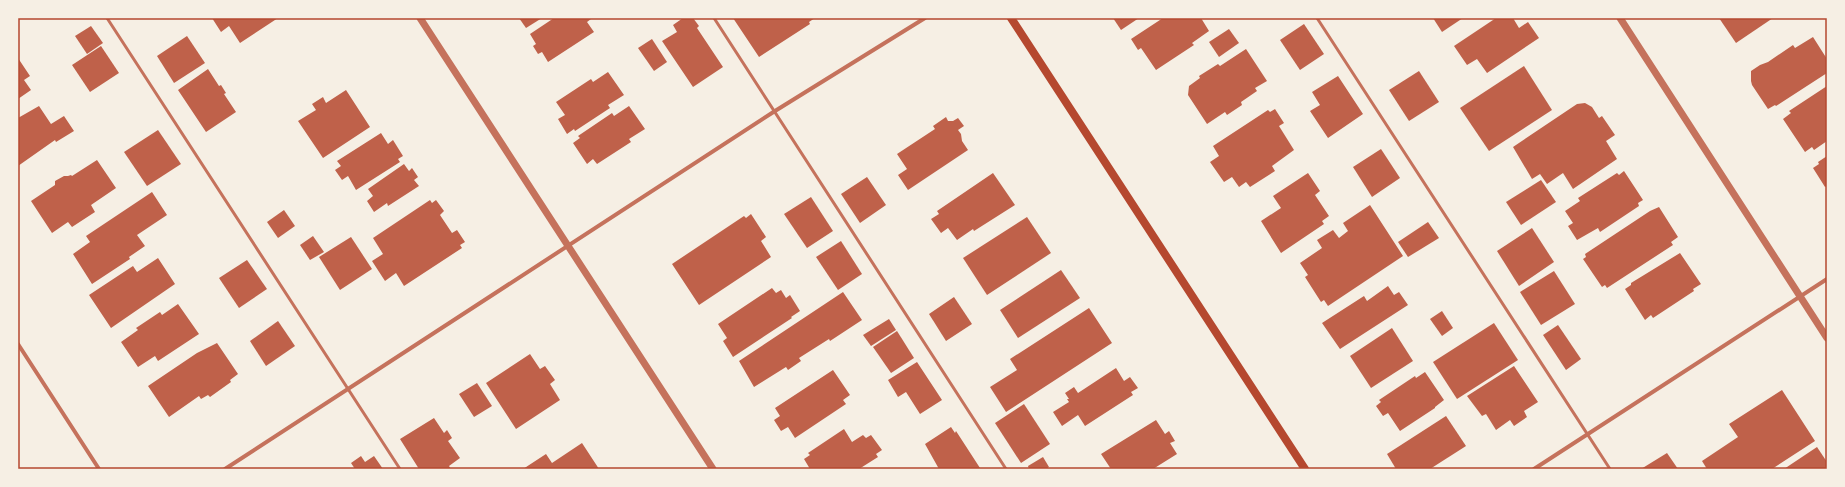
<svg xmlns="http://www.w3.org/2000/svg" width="1845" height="487" font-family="Cabin,sans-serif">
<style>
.building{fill:#bf614a}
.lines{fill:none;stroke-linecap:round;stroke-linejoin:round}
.service{stroke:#c5725c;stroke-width:3}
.minor{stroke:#c5725c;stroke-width:4}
.tertiary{stroke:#c5725c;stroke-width:7}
.secondary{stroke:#b5482f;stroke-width:8}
.neatline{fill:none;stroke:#b5482f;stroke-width:1.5}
</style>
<rect width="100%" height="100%" fill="#f6efe4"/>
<g class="building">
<polygon points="212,18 278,18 240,43 229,26 221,32"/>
<polygon points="519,18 542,18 526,28"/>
<polygon points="554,18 591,18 591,19 587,22 594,32 548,62 542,52 538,54 533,46 536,44 530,34"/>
<polygon points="683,18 693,18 699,26 697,28 723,67 693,87 662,41 677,32 673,25"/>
<polygon points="733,18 815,18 809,22 810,24 759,57"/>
<polygon points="1113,18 1139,18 1121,30"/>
<polygon points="1163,18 1201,18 1209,31 1192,43 1194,45 1156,70 1141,48 1138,50 1131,39"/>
<polygon points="1433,18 1463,18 1442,32"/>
<polygon points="1496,18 1513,18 1519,28 1528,22 1539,38 1487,73 1477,59 1467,65 1454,46"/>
<polygon points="1719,18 1773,18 1736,43"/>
<polygon points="1304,24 1324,54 1300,70 1280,40"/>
<polygon points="91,26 103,43 87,54 75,36"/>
<polygon points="1229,29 1239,43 1219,57 1209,42"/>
<polygon points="187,36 205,63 174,83 157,56"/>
<polygon points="1813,37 1827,59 1827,73 1776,106 1775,105 1768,109 1752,85 1751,81 1751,71 1760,65 1768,62 1793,45 1795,48"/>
<polygon points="652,39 667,62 654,71 638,48"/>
<polygon points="101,46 119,73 90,92 72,65"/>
<polygon points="1246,49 1267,81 1255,88 1257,91 1241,102 1242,105 1227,115 1225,112 1207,124 1188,95 1189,86 1200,78 1199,76 1218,64 1220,66"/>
<polygon points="18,58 30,76 24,80 31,90 18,99"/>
<polygon points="1524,66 1552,110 1489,151 1460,108"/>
<polygon points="208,69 219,86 221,85 226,93 224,94 236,112 206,132 178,90"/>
<polygon points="1419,71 1439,102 1409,121 1389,90"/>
<polygon points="608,72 624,95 608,105 610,108 575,131 574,129 567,134 558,119 565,115 556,102 591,79 593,82"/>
<polygon points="1338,76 1363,114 1328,138 1310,111 1320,105 1312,92"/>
<polygon points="1827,86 1827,141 1814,150 1812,147 1805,152 1783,119 1791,113 1789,111"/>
<polygon points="346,90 370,127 323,158 298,121 316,110 312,104 323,97 326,103"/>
<polygon points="1585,103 1592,107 1599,118 1602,116 1615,135 1606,141 1617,159 1573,189 1563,173 1547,184 1540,174 1532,179 1513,147 1577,104"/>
<polygon points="39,106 51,124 64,116 74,131 56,142 55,140 18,166 18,118"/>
<polygon points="629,106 645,129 629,139 631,142 597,164 593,159 587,164 573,143 580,138 578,136 612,113 614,116"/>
<polygon points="1275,109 1284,123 1279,126 1294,150 1272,166 1275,171 1250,187 1246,182 1239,187 1232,177 1224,182 1210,162 1219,156 1213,146 1268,110 1270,112"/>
<polygon points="946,117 948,121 953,121 958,118 964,126 958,130 961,134 962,141 968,150 908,190 898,175 907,169 897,154 935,129 933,126"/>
<polygon points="158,130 181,164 147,186 124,152"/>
<polygon points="381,133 388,144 393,140 403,156 398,159 400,162 356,190 348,176 342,180 335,170 341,166 337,161"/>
<polygon points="1381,149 1400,178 1372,197 1353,167"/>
<polygon points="1827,156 1827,186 1825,187 1813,168 1819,164 1818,162"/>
<polygon points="97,160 116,188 91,205 95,212 72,227 68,222 52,233 31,201 55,185 55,181 64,176 68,176 71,175 72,176"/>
<polygon points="404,164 409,171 412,168 418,177 414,180 419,186 388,206 387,203 374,212 367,201 373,196 368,189"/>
<polygon points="1624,171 1643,200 1638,203 1639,206 1600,232 1598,228 1577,240 1568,226 1573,223 1565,211 1580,201 1578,198 1617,173 1619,175"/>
<polygon points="993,173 1015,205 974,231 973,229 957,240 948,228 941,233 931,219 939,214 937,211"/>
<polygon points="1308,173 1320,191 1315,195 1329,216 1322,221 1324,224 1281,253 1261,221 1281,208 1273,196"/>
<polygon points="867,177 886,205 860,223 841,194"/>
<polygon points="1541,180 1556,202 1521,225 1506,202"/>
<polygon points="152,192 167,215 137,235 145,246 129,257 130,259 92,284 73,254 90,242 86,236"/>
<polygon points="811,197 833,231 807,248 784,214"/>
<polygon points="430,200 432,203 436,200 444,211 440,215 452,233 457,230 465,242 460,245 462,248 404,286 396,273 385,281 372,261 383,254 373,238"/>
<polygon points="1370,205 1403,256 1328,306 1324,300 1321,302 1305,277 1308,275 1300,263 1322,248 1317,240 1333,230 1339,238 1348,231 1343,223"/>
<polygon points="1659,207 1678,237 1671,242 1673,245 1607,288 1605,285 1602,287 1583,259 1586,257 1585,254 1650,211"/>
<polygon points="284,210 295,226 278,238 267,222"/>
<polygon points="751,214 766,237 761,241 771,257 699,305 672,264 744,216 746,218"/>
<polygon points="1027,217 1051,253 987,295 963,258"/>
<polygon points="1428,222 1439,238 1408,257 1398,242"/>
<polygon points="1532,228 1554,262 1519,286 1497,251"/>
<polygon points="313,236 324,252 310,260 300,245"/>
<polygon points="351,237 372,269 340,290 319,257"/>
<polygon points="841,241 862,274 838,290 816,257"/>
<polygon points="1680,253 1701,284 1693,289 1694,291 1653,318 1651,315 1645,320 1625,289 1631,285 1631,283"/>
<polygon points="158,258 175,284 111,328 89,295 133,266 137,272"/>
<polygon points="247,260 267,289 239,308 219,278"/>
<polygon points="1061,270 1080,298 1018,338 1000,310"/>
<polygon points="1554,271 1575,304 1541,325 1520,292"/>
<polygon points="1388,286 1394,295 1399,292 1408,305 1340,349 1322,323 1364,296 1367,301"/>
<polygon points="772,288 776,293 781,290 786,298 790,295 800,311 791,317 792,318 733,357 723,341 727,338 718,324"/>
<polygon points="843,292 862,320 830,341 829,339 799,358 801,361 788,370 786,367 754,387 739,361"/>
<polygon points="954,297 972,324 946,341 929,314"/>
<polygon points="178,304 199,334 158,361 155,356 138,367 121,342 138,330 136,328 160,312 162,315"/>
<polygon points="1089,308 1112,343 1006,412 990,387 1017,370 1010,359"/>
<polygon points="1442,311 1453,328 1442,336 1430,319"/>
<polygon points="889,319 896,330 871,346 863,335"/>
<polygon points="278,321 295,346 266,366 250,341"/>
<polygon points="1494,323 1518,360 1457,399 1433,362"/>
<polygon points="1558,325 1581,359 1566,370 1543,335"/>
<polygon points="1392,328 1413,361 1371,388 1350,356"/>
<polygon points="897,331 914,358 891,373 873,347"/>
<polygon points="217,343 238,374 230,380 231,382 210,397 208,395 201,399 199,396 169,417 148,386 197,353"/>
<polygon points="530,354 540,369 545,366 555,380 550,384 560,400 516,429 486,383"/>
<polygon points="917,362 942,400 920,414 906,392 898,397 888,380"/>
<polygon points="1514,366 1538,402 1524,411 1527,417 1514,426 1510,420 1496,430 1486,414 1482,416 1467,396"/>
<polygon points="1116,368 1124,381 1130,377 1138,388 1131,392 1133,395 1085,426 1078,415 1062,426 1053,412 1069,402 1067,399 1069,399 1065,393 1074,387 1078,393"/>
<polygon points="833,370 850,395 843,400 846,404 795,438 788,427 781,431 774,420 780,416 775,408"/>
<polygon points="1425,372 1444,400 1435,407 1435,408 1400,431 1388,413 1383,416 1376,406 1381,402 1379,400 1415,376 1416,378"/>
<polygon points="477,383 492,406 474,417 459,394"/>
<polygon points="1782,390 1815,441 1772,469 1707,469 1702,461 1738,437 1729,424"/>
<polygon points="1024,404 1050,444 1021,463 995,423"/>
<polygon points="1446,416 1466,446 1430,469 1396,469 1387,454"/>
<polygon points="434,418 444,433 447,430 452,438 448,441 460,458 449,466 451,469 419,469 400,439"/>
<polygon points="1156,420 1165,434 1169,431 1175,441 1170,443 1177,454 1153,469 1111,469 1101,454"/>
<polygon points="951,427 955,433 956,431 980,468 939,469 925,444"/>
<polygon points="844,429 852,442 863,435 866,438 871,435 882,450 876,454 878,457 859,469 810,469 804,459 810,455 808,453"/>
<polygon points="582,443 599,469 523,469 546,454 552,463"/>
<polygon points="1817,447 1827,462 1827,469 1784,469"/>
<polygon points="1667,453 1678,469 1641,469"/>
<polygon points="361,456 365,462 374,456 383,469 355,469 351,463"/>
<polygon points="1043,457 1049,467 1046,469 1029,469 1028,466"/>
</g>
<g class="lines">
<g class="service">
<polyline points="107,18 400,469"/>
<polyline points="714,18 1006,469"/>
<polyline points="1317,18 1610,469"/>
</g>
<g class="minor">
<polyline points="18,344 99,469"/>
<polyline points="225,469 775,111 925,18"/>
<polyline points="1534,469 1827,279"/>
</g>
<g class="tertiary">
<polyline points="420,18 713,469"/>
<polyline points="1620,18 1827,338"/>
</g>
<polyline class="secondary" points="1011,18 1305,469"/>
</g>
<rect width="1845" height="487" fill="none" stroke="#f6efe4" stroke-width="38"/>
<rect x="19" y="19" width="1807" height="449" class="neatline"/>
</svg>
